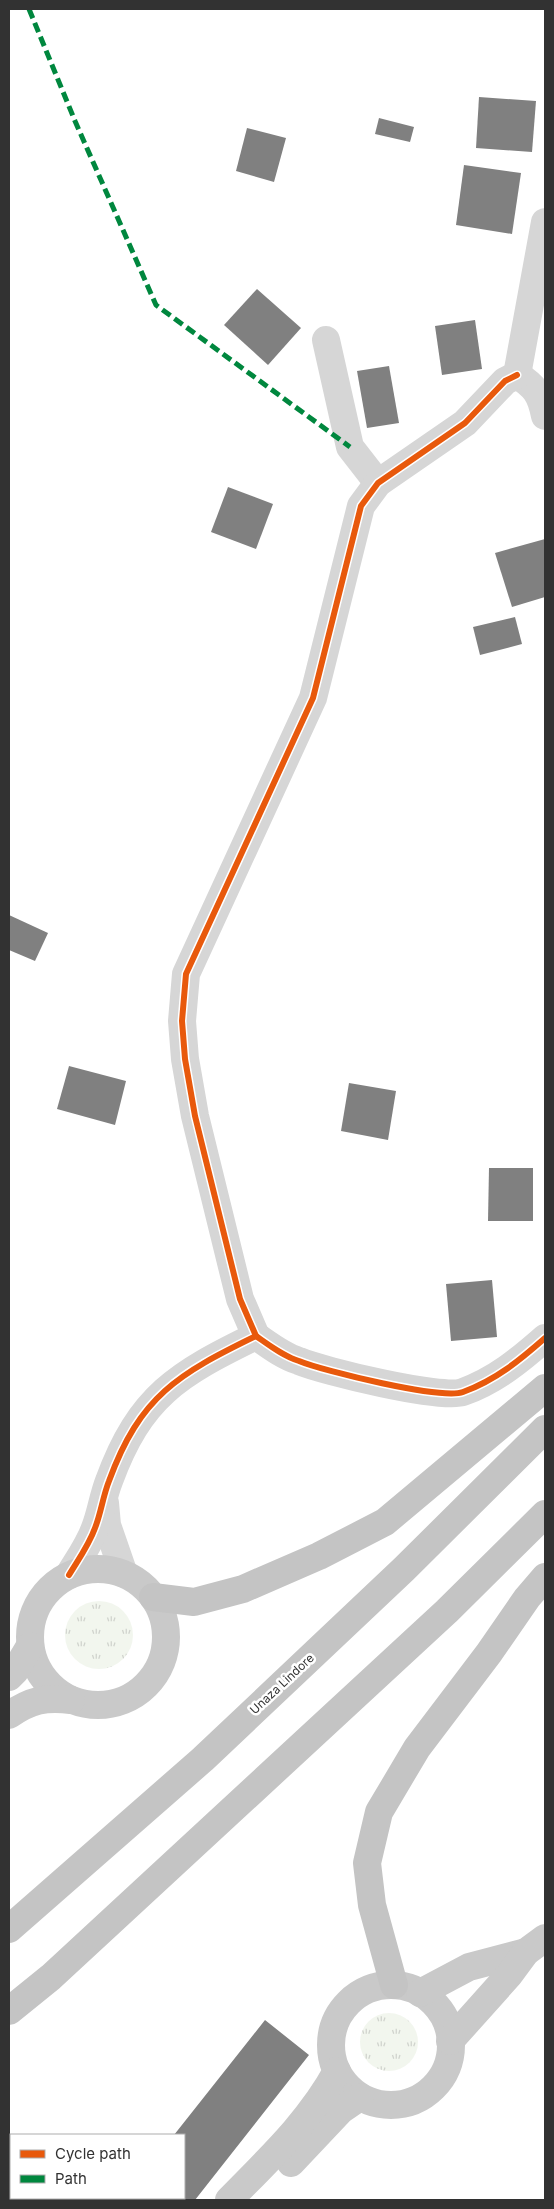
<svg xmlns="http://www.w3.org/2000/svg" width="554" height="2209" font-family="Inter,sans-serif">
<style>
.grass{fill:url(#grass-tufts)}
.building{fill:#808080}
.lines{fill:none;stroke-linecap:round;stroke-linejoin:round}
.minor{stroke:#d6d6d6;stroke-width:28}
.major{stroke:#c9c9c9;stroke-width:28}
.highway{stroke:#c4c4c4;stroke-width:28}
.quiet{stroke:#00873e;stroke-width:5;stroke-dasharray:10 5;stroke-linecap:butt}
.cycleway-casing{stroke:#fff;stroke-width:9}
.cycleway{stroke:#e8590c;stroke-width:6}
.labels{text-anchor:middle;stroke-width:5;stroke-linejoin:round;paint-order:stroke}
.street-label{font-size:12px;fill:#323232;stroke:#fff}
</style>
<defs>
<pattern id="grass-tufts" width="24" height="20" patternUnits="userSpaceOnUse" patternTransform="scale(1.25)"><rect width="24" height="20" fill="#f2f6ee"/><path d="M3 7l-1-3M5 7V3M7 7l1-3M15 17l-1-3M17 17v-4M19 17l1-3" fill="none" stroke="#d0d3cd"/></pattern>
</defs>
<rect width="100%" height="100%" fill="#fff"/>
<g class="grass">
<circle cx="99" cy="1635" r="34"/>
<circle cx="389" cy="2042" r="29"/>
</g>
<g class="building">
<polygon points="479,97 536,101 532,152 476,148"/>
<polygon points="379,118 414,127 410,142 375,134"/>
<polygon points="247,128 286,138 274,182 236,171"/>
<polygon points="464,165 521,173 512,234 456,225"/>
<polygon points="257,289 301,328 268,365 224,325"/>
<polygon points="475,320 482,369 442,375 435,326"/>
<polygon points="389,366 399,423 367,428 357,371"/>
<polygon points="228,487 273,504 256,549 211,532"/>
<polygon points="545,539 545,597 512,607 495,553"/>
<polygon points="515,617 522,644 480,655 473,627"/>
<polygon points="9,915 48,933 35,961 9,950"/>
<polygon points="69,1066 126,1081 115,1125 57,1109"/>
<polygon points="349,1083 396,1091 388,1140 341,1131"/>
<polygon points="489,1168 533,1168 533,1221 488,1221"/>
<polygon points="492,1280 497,1337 451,1341 446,1284"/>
<polygon points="265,2020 309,2055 195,2200 135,2200 137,2198 184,2198 184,2135 174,2135"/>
</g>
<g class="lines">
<g class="minor">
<polyline points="326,340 350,447 378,483"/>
<polyline points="517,375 545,222"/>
<path d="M517,375C535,386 541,395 545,416"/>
<polyline points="256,1336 240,1299 195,1116 185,1059 182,1021 186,974 313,698 361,506 378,483 465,423 505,381 517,375"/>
<path d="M256,1336C269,1345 283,1356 299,1361C323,1371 442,1400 463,1392C496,1380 520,1360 545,1338"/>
<polyline points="105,1503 107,1525 124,1574"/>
<path d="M69,1575C78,1560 89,1545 95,1528C101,1513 103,1496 109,1481C140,1396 178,1374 256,1336"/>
</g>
<g class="major">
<circle cx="98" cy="1637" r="68"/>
<polyline points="9,1677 15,1671 30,1646"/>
<path d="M9,1715C31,1700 45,1697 71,1700"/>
<circle cx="391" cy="2045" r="60"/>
<polyline points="420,1993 469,1967 526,1952"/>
<polyline points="450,2041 509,1975 526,1952 545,1938"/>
<polyline points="291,2163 341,2110 360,2097"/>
<path d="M229,2200C268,2160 310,2121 337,2071"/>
</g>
<g class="highway">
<polyline points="153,1597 194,1602 243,1589 319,1556 385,1522 545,1388"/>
<polyline points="9,1929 203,1759 404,1569 545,1429"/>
<polyline points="394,1985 372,1905 367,1863 379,1812 417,1748 489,1653 527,1598 545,1577"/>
<polyline points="9,2011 51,1977 447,1611 545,1514"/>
</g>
<polyline class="quiet" points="29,9 75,121 156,305 350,447"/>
<g class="cycleway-casing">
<g id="cycleway">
<polyline points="256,1336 240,1299 195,1116 185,1059 182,1021 186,974 313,698 361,506 378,483 465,423 505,381 517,375"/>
<path d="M256,1336C269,1345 283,1356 299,1361C323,1371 442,1400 463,1392C496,1380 520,1360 545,1338"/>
<path d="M69,1575C78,1560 89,1545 95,1528C101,1513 103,1496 109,1481C140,1396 178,1374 256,1336"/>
</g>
</g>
<use href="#cycleway" class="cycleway"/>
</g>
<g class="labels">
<g class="street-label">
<text transform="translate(282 1684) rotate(-43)" y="4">Unaza Lindore</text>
</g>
</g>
<rect width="554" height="2209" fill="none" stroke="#323232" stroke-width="20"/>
<rect x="10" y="2134" width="175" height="65" fill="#ffffff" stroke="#adadad"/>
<rect x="20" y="2150" width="25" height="8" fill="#e8590c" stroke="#adadad"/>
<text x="55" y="2159" font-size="15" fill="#323232">Cycle path</text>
<rect x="20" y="2175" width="25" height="8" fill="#00873e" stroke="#adadad"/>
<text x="55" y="2184" font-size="15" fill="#323232">Path</text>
</svg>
